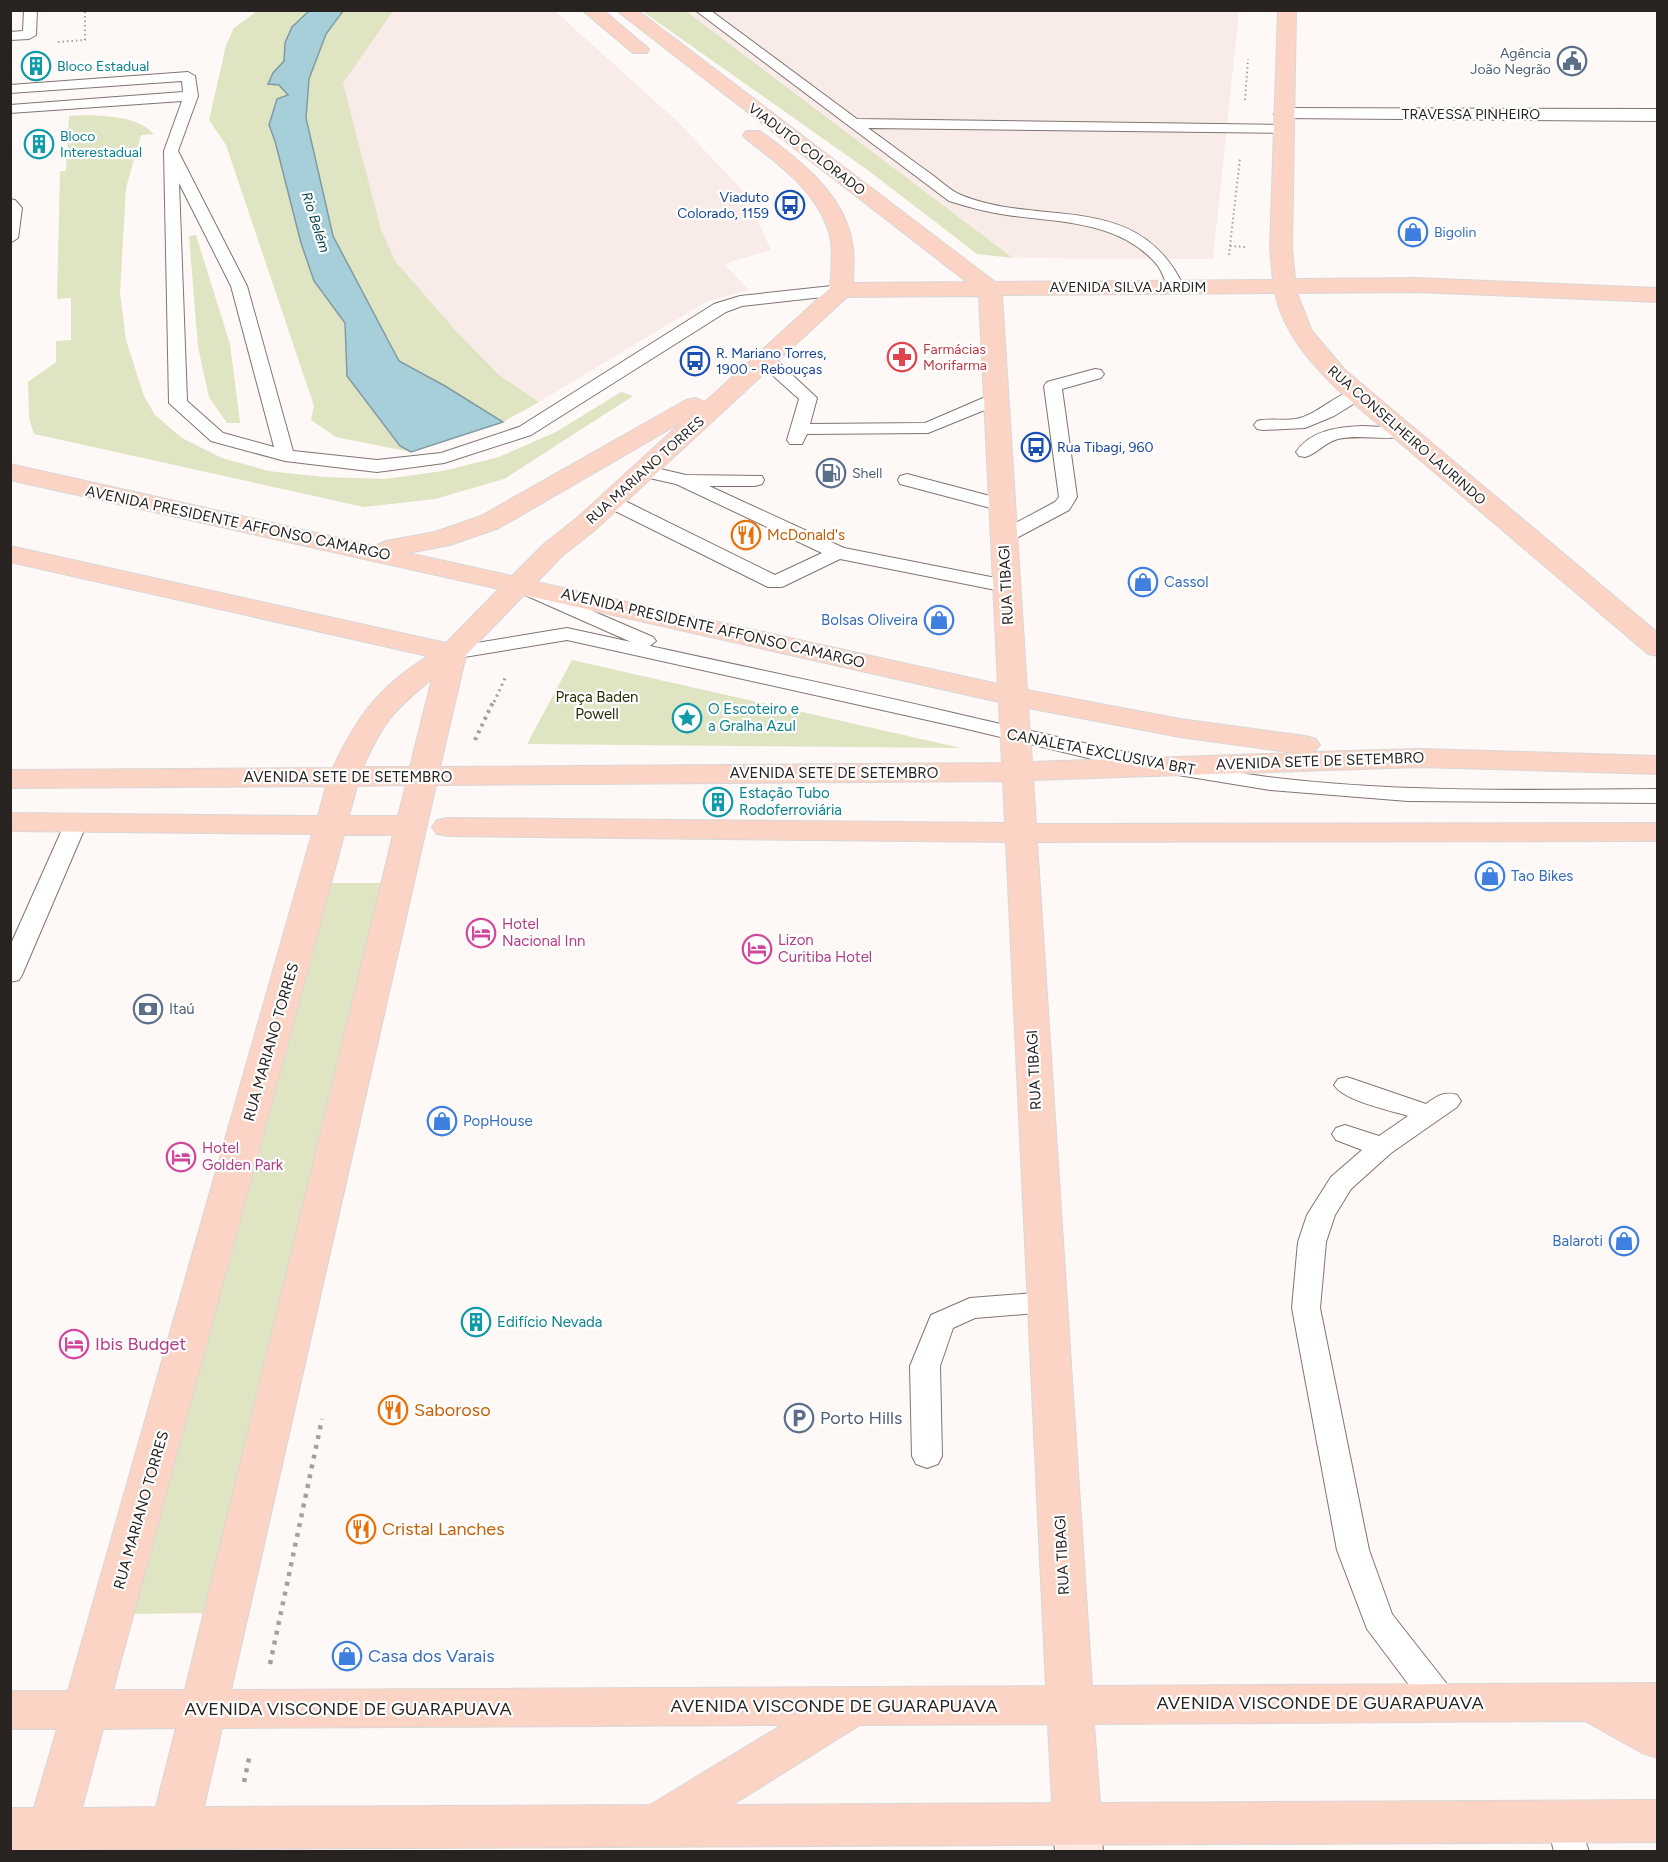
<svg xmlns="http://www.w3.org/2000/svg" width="1668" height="1862" font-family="Figtree,sans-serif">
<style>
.built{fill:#f9ece8}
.green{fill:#dfe4c3}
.water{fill:#a7cfd9;stroke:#819ba2;stroke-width:1.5}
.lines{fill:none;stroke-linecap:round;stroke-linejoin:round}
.service-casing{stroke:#807571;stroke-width:2}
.minor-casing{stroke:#807571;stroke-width:2}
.secondary-casing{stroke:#807571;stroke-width:2}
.primary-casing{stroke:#d8d7d7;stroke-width:2}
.path-far3{stroke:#a5a09e;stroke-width:2;stroke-dasharray:1.5 3;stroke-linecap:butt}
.path-far2{stroke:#a5a09e;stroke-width:3;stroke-dasharray:2 4;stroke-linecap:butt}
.path-far1{stroke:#a5a09e;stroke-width:4;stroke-dasharray:3 4.5;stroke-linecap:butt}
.path{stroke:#a5a09e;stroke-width:4.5;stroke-dasharray:4 6;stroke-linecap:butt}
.service{fill:#fff;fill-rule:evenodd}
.minor{fill:#fff;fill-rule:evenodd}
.secondary{fill:#feeae2;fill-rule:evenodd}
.primary{fill:#fcd4c5;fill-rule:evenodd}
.labels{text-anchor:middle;stroke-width:4.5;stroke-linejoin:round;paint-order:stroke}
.far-service-label{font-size:14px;fill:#4e5e75;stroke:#fff;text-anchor:end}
.far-culture-label{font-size:14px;fill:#0d838f;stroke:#fff;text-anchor:start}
.far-street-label{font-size:14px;fill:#282321;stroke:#fff}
.far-transit-label{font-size:14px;fill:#164399;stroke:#fff;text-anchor:start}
.far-water-label{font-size:14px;font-style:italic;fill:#013f4b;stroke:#fff}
.far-shop-label{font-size:14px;fill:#366cbe;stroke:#fff;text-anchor:start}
.far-health-label{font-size:14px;fill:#be3a42;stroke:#fff;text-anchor:start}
.street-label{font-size:15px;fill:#282321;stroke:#fff}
.food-label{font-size:15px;fill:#c56008;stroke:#fff;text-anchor:start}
.shop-label{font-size:15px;fill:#366cbe;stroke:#fff;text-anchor:start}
.park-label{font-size:15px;fill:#2a2e05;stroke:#fff}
.culture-label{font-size:15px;fill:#0d838f;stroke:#fff;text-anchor:start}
.hotel-label{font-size:15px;fill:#b23c85;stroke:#fff;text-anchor:start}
.service-label{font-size:15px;fill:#4e5e75;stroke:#fff;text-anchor:start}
.near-hotel-label{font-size:18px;fill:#b23c85;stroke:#fff;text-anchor:start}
.near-food-label{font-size:18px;fill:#c56008;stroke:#fff;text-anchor:start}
.near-service-label{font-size:18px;fill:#4e5e75;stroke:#fff;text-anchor:start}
.near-shop-label{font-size:18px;fill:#366cbe;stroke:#fff;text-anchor:start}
.near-street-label{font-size:18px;fill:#282321;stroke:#fff}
</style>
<rect width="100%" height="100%" fill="#fef9f7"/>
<g class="built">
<polygon points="390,11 555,11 678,122 745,193 771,250 724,264 749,290 706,302 539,402 498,374 457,332 396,262 355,182 341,74"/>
<polygon points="686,11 1239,11 1213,259 1013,258"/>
</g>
<g class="green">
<polygon points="257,11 309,11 285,43 284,61 273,73 268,84 279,85 289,95 269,125 275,141 301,243 314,281 345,323 347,376 400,446 411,452 336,437 311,420 314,406 226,145 209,120 226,45 234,28"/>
<polygon points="343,11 393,11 343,83 381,230 396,262 457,332 498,374 539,402 503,422 445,386 399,361 333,236 306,118 309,79 326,34"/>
<polygon points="642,11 686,11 1013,258 977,254 869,171"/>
<path d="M87,115C109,116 138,117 154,134L141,135L126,188L120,293L126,340L144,396L155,415L182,438L222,458L268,471L324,477L385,479L443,471L499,457L556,432L621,392L633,396L504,479L435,499L364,507L34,434L29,418L28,382L56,362V341L71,340V298L57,299L60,171H66L69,116Z"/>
<polygon points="196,235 230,344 240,423 227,423 209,397 198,347 189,236"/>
<polygon points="572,660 961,748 527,744"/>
<polygon points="321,883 389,883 212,1613 121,1614"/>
</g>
<polygon class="water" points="309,11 343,11 326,34 309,79 306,118 333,236 399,361 445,386 503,422 411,452 400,446 347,376 345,323 314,281 301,243 275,141 269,125 277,99 288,95 279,85 268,84 273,73 284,61 285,43 292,27"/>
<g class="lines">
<g class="service-casing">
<g id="service">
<polygon points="24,10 37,10 36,35 29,39 10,40 10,32 23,31"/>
<path d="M695,10H710L857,119L1283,125L1290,129L1283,133L868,128C889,143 910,159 931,174C941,181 951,191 961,195C1041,228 1138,189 1184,287L1176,292L1170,290C1165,283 1163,273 1158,266C1122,221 1059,222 1007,215C987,212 968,207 949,201Z"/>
<path d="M188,72L195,76L198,96L178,151L247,286L293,451L377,460L441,453L519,427L714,304L740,296L841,285L849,290L841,295L742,306L726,312L531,435L444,463L377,472L285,461L211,441L169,403L164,151L182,101L10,113V105L183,92L182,81L10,93V85ZM179,183L231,286L274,447L223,433L187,401Z"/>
<polygon points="10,199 15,200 22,208 18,238 10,243"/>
<polygon points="765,354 771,355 817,398 810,424 925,423 990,395 1002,395 1005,399 1002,403 928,433 807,434 802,444 790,444 787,440 799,399 759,363 756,359 759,355"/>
<polygon points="1095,369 1101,370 1104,374 1101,378 1062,389 1077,497 1069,510 1011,541 997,541 994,537 997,533 1055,502 1059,497 1044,386 1047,382"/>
<path d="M1357,389L1363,390L1366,394L1363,398L1334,416L1305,428L1263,430L1257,429L1254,425L1257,421C1269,418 1283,421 1296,419C1319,414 1335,394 1357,389Z"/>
<path d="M1362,426L1406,428L1409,432L1406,436C1385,441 1361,434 1338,439C1325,442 1317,454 1305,457L1299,456L1296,452C1311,430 1338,427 1362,426Z"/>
<polygon points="643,465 686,475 762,476 764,480 762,484 755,486 709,486 844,548 1006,580 1013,582 1016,586 1013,590 1006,592 840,559 782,587 768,587 603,505 601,501 603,497 617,497 775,575 822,553 676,484 636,475 634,471 636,467"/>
<polygon points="907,474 1009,501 1011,505 1009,509 1002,511 900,484 898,480 900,476"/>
<path d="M532,585L653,637L656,641L650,646C755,669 861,691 966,716C1066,739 1165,763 1268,777C1397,793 1528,790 1658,789V803L1408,801L1270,790L1117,765L963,728L567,640L452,659L445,657L442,653L445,649L452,647L567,628L631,642L525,595L522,591L525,587Z"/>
<polygon points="76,816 84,818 87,823 22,975 19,980 10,982 10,946 65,823 68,818"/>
<path d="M1347,1077L1426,1104C1437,1096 1444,1091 1457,1095L1461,1101L1457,1107L1391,1153L1351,1189L1335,1215L1326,1242L1320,1308L1369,1550L1392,1614L1454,1693L1459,1703L1454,1713L1442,1717L1430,1713L1367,1629L1337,1550L1292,1308L1298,1242L1307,1215L1331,1177L1362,1150L1336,1140L1332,1134L1336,1128L1345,1125L1379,1136L1408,1116C1389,1110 1344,1101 1334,1085L1338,1079Z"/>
<polygon points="1048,1292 1058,1295 1062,1302 1058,1309 1048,1312 975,1318 953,1328 940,1366 942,1456 938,1464 927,1468 916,1464 912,1456 910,1366 931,1315 970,1298"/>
<polygon points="1564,1807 1576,1811 1589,1852 1554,1852 1547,1822 1552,1811"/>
</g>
</g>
<g class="minor-casing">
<polygon id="minor" points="1284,108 1658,109 1658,121 1277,118 1274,114 1277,110"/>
</g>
<g class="secondary-casing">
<polygon id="secondary" points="1077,1803 1094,1809 1101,1824 1103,1852 1055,1852 1053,1824 1060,1809"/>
</g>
<g class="primary-casing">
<g id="primary">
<polygon points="582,10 603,10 649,49 647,53 633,53"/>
<path d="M616,10H637L995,282L1273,280L1270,248L1278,10H1296L1292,248L1295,279L1415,278L1658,288V302L1415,292L1297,293L1312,331L1345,370L1658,633V656L1648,654L1338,390C1310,362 1283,332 1275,293L1002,295L1027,690L1180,719L1305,736L1316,739L1320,745L1313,752L1420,749L1658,756V774L1420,767L1033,780L1036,824L1658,823V841L1037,842L1092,1686L1658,1683V1758L1642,1753L1585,1721L1094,1724L1100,1803L1658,1800V1842L10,1850V1808H34L57,1729H10V1691H68L312,834L10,831V813L318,816L326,786L10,788V770L333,768C357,716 379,687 428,656L10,562V546L446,643L499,589L10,480V464L375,546L386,541L435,532L481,516L686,400L695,398L705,402L830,288C831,273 833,257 831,241C823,196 780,165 746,139L743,135L746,131H760C797,158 844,193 852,242C855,255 853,269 853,283L967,282ZM979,296L998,684L537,582L562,556L595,530L847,297ZM682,422L577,518L544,544L512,576L408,553L450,545L499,528ZM524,595L999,702L1002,763L440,767L466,655ZM432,679L410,767H363C383,722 394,710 432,679ZM1028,708L1180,737L1295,753L1032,762ZM1003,781L1005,823L448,818L437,820L432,827L437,834L448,836L1006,842L1046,1686L231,1690L436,785ZM406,785L398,816H349L357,786ZM344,835H393L185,1690H113ZM1048,1724L1052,1803L732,1805L860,1725ZM782,1725L650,1805L204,1807L222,1728ZM176,1728L156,1807L82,1808L103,1729Z"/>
</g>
</g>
<g class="path-far3">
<polyline points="58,42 85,40 85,10"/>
<polyline points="1245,100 1248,59"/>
<polyline points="1230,246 1245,247"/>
<polyline points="1229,255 1240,158"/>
</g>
<polyline class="path-far2" points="494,702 506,676"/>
<polyline class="path-far1" points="475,740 494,700"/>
<g class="path">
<polyline points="270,1664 322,1419"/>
<polyline points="244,1782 250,1754"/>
</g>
<use href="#service" class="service"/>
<use href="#minor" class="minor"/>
<use href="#secondary" class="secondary"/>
<use href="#primary" class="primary"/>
</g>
<defs>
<g id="civic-ring" transform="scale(1.5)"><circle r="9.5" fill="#fff" stroke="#5c6f8a" stroke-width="1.5"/><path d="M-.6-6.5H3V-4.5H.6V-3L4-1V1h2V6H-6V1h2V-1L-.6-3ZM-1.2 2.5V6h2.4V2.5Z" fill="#5c6f8a"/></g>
<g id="building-ring" transform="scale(1.5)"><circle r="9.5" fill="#fff" stroke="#0f9aa8" stroke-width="1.5"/><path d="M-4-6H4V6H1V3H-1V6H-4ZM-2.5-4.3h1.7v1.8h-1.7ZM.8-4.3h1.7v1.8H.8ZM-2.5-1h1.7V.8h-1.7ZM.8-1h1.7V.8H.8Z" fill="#0f9aa8"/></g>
<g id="bus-ring" transform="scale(1.5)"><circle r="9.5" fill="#fff" stroke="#1a4fb4" stroke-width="1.5"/><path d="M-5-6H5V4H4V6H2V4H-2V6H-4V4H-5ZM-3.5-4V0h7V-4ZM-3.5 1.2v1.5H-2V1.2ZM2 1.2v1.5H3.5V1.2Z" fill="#1a4fb4"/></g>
<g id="shop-ring" transform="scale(1.5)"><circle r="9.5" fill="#fff" stroke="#3f7fe0" stroke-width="1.5"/><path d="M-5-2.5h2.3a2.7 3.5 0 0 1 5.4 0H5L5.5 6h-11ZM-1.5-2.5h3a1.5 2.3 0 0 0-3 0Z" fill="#3f7fe0"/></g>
<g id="pharmacy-ring" transform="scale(1.5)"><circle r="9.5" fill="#fff" stroke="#e0444e" stroke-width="1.5"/><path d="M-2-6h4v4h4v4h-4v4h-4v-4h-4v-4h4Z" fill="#e0444e"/></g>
<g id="fuel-ring" transform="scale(1.5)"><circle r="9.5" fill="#fff" stroke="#5c6f8a" stroke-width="1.5"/><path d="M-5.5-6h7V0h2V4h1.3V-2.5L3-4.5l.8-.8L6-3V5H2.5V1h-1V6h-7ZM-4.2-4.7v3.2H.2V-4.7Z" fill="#5c6f8a"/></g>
<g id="restaurant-ring" transform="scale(1.5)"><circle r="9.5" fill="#fff" stroke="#e8710a" stroke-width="1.5"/><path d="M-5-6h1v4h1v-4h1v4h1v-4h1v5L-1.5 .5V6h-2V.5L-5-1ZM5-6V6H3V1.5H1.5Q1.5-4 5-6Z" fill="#e8710a"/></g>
<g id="sight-ring" transform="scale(1.5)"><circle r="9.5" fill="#fff" stroke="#0f9aa8" stroke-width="1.5"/><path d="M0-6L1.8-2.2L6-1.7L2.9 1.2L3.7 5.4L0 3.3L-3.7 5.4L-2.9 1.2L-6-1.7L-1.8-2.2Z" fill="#0f9aa8"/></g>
<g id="hotel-ring" transform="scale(1.5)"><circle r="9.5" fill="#fff" stroke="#d1479c" stroke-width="1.5"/><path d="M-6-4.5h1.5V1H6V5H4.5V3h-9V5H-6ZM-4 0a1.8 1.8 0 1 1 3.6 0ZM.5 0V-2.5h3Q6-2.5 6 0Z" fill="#d1479c"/></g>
<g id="bank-ring" transform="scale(1.5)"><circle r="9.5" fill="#fff" stroke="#5c6f8a" stroke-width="1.5"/><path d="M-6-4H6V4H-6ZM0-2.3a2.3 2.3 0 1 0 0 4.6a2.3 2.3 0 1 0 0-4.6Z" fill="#5c6f8a"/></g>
<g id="parking-ring" transform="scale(1.5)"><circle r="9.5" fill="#fff" stroke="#5c6f8a" stroke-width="1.5"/><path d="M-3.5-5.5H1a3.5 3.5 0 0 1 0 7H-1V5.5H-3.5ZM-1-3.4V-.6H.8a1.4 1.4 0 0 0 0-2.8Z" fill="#5c6f8a"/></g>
</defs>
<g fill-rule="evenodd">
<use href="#civic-ring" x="1572" y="61"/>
<use href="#building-ring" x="36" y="66"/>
<use href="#building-ring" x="39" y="144"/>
<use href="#bus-ring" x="790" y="205"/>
<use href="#shop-ring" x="1413" y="232"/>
<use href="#pharmacy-ring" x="902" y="357"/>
<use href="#bus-ring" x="695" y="361"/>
<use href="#bus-ring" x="1036" y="447"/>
<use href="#fuel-ring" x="831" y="473"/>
<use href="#restaurant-ring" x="746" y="535"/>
<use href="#shop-ring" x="1143" y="582"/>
<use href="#shop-ring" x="939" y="620"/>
<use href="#sight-ring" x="687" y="718"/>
<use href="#building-ring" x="718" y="802"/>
<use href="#shop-ring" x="1490" y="876"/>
<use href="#hotel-ring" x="481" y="933"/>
<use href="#hotel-ring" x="757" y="949"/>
<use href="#bank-ring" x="148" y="1009"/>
<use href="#shop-ring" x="442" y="1121"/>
<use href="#hotel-ring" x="181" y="1157"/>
<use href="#shop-ring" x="1624" y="1241"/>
<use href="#building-ring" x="476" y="1322"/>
<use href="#hotel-ring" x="74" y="1344"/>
<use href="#restaurant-ring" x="393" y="1410"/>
<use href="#parking-ring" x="799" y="1418"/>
<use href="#restaurant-ring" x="361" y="1529"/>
<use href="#shop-ring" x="347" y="1656"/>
</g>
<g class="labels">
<g class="far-service-label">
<text x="1551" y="58">Agência<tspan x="1551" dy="16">João Negrão</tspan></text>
<text x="852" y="478" text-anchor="start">Shell</text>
</g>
<g class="far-culture-label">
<text x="57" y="71">Bloco Estadual</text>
<text x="60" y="141">Bloco<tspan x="60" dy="16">Interestadual</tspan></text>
</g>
<g class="far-street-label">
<text x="1471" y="119">TRAVESSA PINHEIRO</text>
<text transform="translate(807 149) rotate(37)" y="5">VIADUTO COLORADO</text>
<text x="1128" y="292">AVENIDA SILVA JARDIM</text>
<text transform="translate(1407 435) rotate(41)" y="5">RUA CONSELHEIRO LAURINDO</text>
<text transform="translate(645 470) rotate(-42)" y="5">RUA MARIANO TORRES</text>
</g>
<g class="far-transit-label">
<text x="769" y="202" text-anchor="end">Viaduto<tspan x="769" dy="16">Colorado, 1159</tspan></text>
<text x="716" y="358">R. Mariano Torres,<tspan x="716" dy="16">1900 - Rebouças</tspan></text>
<text x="1057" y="452">Rua Tibagi, 960</text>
</g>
<g class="far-water-label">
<text transform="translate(316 222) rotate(72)" y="5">Rio Belém</text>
</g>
<g class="far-shop-label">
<text x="1434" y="237">Bigolin</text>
</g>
<g class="far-health-label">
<text x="923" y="354">Farmácias<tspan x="923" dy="16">Morifarma</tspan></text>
</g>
<g class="street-label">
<text transform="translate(238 523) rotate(12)" y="5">AVENIDA PRESIDENTE AFFONSO CAMARGO</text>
<text transform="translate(1006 585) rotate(-93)" y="5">RUA TIBAGI</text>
<text transform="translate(713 628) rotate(13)" y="5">AVENIDA PRESIDENTE AFFONSO CAMARGO</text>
<text transform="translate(1101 752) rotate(11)" y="5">CANALETA EXCLUSIVA BRT</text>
<text transform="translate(1320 761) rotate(-2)" y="5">AVENIDA SETE DE SETEMBRO</text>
<text x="834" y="778">AVENIDA SETE DE SETEMBRO</text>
<text x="348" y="782">AVENIDA SETE DE SETEMBRO</text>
<text transform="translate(271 1042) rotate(-74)" y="5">RUA MARIANO TORRES</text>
<text transform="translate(1034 1070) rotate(-93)" y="5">RUA TIBAGI</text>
<text transform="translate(141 1510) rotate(-74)" y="5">RUA MARIANO TORRES</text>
<text transform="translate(1062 1555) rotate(-93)" y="5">RUA TIBAGI</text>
</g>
<g class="food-label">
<text x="767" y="540">McDonald's</text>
</g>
<g class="shop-label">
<text x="1164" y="587">Cassol</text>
<text x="918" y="625" text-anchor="end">Bolsas Oliveira</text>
<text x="1511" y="881">Tao Bikes</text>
<text x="463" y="1126">PopHouse</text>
<text x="1603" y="1246" text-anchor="end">Balaroti</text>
</g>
<g class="park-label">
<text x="597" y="702">Praça Baden<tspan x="597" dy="17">Powell</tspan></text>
</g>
<g class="culture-label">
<text x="708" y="714">O Escoteiro e<tspan x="708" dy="17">a Gralha Azul</tspan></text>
<text x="739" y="798">Estação Tubo<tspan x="739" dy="17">Rodoferroviária</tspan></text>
<text x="497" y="1327">Edifício Nevada</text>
</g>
<g class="hotel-label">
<text x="502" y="929">Hotel<tspan x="502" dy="17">Nacional Inn</tspan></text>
<text x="778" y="945">Lizon<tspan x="778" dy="17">Curitiba Hotel</tspan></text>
<text x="202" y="1153">Hotel<tspan x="202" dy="17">Golden Park</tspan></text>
</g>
<g class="service-label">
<text x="169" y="1014">Itaú</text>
</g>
<g class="near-hotel-label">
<text x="95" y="1350">Ibis Budget</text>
</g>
<g class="near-food-label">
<text x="414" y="1416">Saboroso</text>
<text x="382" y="1535">Cristal Lanches</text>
</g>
<g class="near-service-label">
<text x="820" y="1424">Porto Hills</text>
</g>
<g class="near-shop-label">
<text x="368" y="1662">Casa dos Varais</text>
</g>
<g class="near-street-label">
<text x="1320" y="1709">AVENIDA VISCONDE DE GUARAPUAVA</text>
<text x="834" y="1712">AVENIDA VISCONDE DE GUARAPUAVA</text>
<text x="348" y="1715">AVENIDA VISCONDE DE GUARAPUAVA</text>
</g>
</g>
<rect width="1668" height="1862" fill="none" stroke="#282321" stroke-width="24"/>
</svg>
